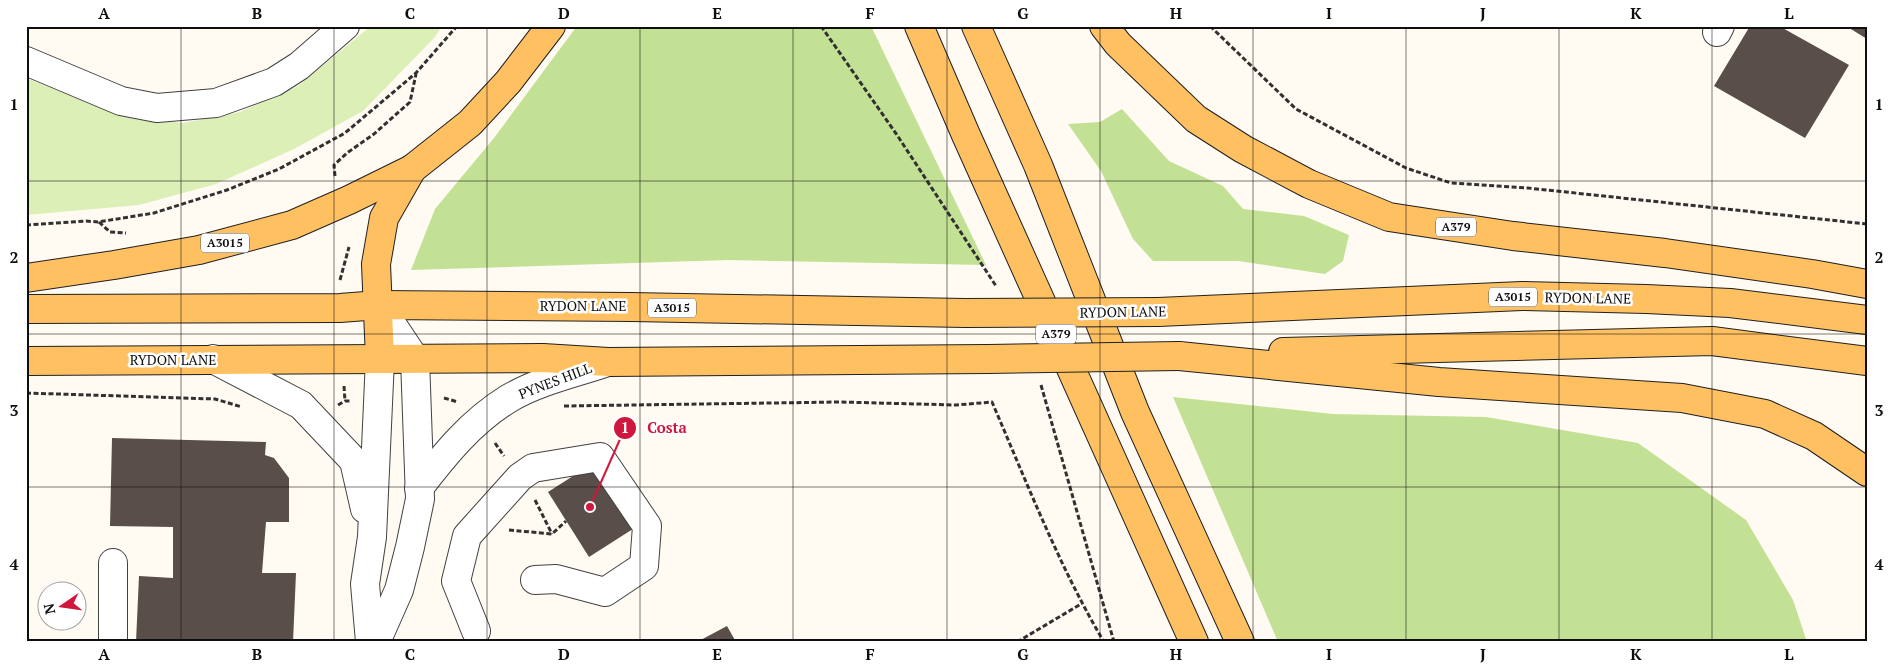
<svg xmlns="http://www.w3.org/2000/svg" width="1893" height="668" font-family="'PT Serif',serif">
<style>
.green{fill:#dcefb6}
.forest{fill:#c3e194}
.building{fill:#5a4e4a}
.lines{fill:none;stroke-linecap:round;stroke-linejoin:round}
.minor-casing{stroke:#424242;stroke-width:30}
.major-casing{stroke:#202020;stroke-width:30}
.path{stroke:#313131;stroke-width:3;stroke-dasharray:5 2.5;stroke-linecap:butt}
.minor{stroke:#fff;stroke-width:28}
.major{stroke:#ffc062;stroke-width:28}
.major-bridge-casing{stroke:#202020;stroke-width:30;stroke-linecap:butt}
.major-bridge{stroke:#ffc062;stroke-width:28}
.grid{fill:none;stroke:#0f0f0f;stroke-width:1;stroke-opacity:0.55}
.labels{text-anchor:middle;stroke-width:5;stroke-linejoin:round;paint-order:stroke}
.shield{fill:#fff;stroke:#575757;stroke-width:1}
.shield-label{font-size:12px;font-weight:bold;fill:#0f0f0f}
.street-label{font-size:14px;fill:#0f0f0f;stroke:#fff}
.leader{fill:none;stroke:#d0173d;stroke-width:2}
.callout-dot{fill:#d0173d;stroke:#fff;stroke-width:2}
.mark-label{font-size:15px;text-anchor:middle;font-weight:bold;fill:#fff}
.callout-label{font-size:15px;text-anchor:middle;font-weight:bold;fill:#d0173d;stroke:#fff;stroke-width:5;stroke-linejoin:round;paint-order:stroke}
.neatline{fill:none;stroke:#0f0f0f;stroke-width:2}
.grid-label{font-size:16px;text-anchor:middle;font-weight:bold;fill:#0f0f0f}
</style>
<rect width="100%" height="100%" fill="#fffaf2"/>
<polygon class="green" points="371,26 442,26 435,37 363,111 294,149 216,184 139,205 26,215 26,78 108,111 132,118 183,123 240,112 298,86"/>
<g class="forest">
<polygon points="577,26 871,26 986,265 728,260 411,270 435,209 494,138"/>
<polygon points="1122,109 1169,161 1223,186 1243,209 1304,216 1349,235 1343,261 1325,274 1238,261 1153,261 1133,239 1101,171 1068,124 1100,122"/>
<polygon points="1173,397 1333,414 1486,417 1638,443 1746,520 1793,600 1807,642 1278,642"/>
</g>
<g class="building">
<polygon points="1750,26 1779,26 1849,65 1805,138 1714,86"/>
<polygon points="1846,26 1867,26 1867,39"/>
<polygon points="112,438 266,442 265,455 274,458 289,478 289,522 266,522 262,573 296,573 293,642 136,642 139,576 173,578 173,527 110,526"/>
<polygon points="595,462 636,527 589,557 548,492"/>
<polygon points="727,626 736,642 697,642"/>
</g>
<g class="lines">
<g class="minor-casing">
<g id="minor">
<polyline points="1717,32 1720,26"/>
<polyline points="26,61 121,101 157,108 216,103 274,82 299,66 345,26"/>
<polyline points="213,359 301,405 354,461 365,509"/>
<path d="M419,488C445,454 471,422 508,399C538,381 575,373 608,362"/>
<polyline points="113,563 113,642"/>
<polyline points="476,631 456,581 467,536 520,477 533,468 600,457 647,526 644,566 605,592 556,579 535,580"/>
<polyline points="370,642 365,584 372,537 380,359"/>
<polyline points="376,642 399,590 410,547 420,499 415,359 379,305"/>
</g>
</g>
<g class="major-casing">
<g id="major">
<polyline points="919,26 966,135 1194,642"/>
<polyline points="976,26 1038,165 1135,412 1240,642"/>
<polyline points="1104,26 1118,44 1196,119 1243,149 1309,184 1389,217 1513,236 1665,253 1812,274 1867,284"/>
<polyline points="26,278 114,265 199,250 292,225 349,200 412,169 470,123 508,82 551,26"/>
<polyline points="26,309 340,308 379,305 631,307 965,313"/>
<polyline points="1158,312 1522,296 1646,299 1730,303 1867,320"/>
<polyline points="1283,352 1712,341 1867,361"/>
<polyline points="1179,356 1439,382 1682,398 1765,414 1814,436 1867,472"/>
<polyline points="380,359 376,264 384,218 412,169"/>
<polyline points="26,361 543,358 608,362 988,359"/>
</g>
</g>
<g class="path">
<polyline points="821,26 897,135 996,286"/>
<polyline points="1210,26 1296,109 1406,168 1451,183 1528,188 1867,224"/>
<polyline points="335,176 334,165 347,153 374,134 410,102 416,74"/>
<polyline points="99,222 110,232 126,233"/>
<polyline points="26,225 86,221 98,222 154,213 227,190 279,169 345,133 416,73 457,26"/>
<polyline points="340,280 349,247"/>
<polyline points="1041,385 1114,642"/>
<polyline points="344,386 345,401"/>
<polyline points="26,393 215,399 242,407"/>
<polyline points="444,398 458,402"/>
<polyline points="338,405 345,401 351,401"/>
<path d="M564,406L840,402L956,405L992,402C1027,483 1059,566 1104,642"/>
<polyline points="495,443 504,456"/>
<polyline points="535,500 552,534"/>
<polyline points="509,530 552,534 566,521"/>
<polyline points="1017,642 1081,604"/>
</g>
<use href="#minor" class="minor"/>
<use href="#major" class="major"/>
<g class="major-bridge-casing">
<g id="major-bridge">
<polyline points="965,313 1158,312"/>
<polyline points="988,359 1179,356"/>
</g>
</g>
<use href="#major-bridge" class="major-bridge"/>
</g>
<path class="grid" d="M181,26V642M334,26V642M487,26V642M640,26V642M793,26V642M947,26V642M1100,26V642M1253,26V642M1406,26V642M1559,26V642M1712,26V642M26,181H1867M26,334H1867M26,487H1867"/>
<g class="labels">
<g class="shield">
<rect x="1436" y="217.5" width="40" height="19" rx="4"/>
<rect x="201" y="233.5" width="48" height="19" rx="4"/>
<rect x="1489" y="287.5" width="48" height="19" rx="4"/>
<rect x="648" y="298.5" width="48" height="19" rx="4"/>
<rect x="1036" y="324.5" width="40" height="19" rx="4"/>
</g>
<g class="shield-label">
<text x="1456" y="231">A379</text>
<text x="225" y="247">A3015</text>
<text x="1513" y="301">A3015</text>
<text x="672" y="312">A3015</text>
<text x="1056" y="338">A379</text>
</g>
<g class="street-label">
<text transform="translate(1588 298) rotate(1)" y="5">RYDON LANE</text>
<text x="583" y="311">RYDON LANE</text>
<text transform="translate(1123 312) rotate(-1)" y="5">RYDON LANE</text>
<text x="173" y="365">RYDON LANE</text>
<text transform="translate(555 381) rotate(-21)" y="5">PYNES HILL</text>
</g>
</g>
<path class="leader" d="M590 507L625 428"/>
<g class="callout-dot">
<circle cx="590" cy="507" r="5"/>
<circle cx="625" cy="428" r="12"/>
</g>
<g class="mark-label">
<text x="625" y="433">1</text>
</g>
<g class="callout-label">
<text x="667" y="433">Costa</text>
</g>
<rect width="1893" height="668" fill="none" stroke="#ffffff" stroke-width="55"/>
<g transform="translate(62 606) rotate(257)"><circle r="24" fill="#ffffff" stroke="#9f9f9f"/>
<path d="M0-4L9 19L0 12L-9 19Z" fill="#d0173d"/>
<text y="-8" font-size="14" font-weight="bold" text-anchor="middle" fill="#0f0f0f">N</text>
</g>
<rect x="28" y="28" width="1838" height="612" class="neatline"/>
<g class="grid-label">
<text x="104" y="19">A</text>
<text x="257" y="19">B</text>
<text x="410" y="19">C</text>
<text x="564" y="19">D</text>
<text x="717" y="19">E</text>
<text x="870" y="19">F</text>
<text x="1023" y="19">G</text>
<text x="1176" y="19">H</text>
<text x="1329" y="19">I</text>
<text x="1483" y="19">J</text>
<text x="1636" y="19">K</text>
<text x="1789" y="19">L</text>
<text x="14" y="110">1</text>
<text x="1879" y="110">1</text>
<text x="14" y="263">2</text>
<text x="1879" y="263">2</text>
<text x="14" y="416">3</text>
<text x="1879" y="416">3</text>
<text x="14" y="570">4</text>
<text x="1879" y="570">4</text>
<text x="104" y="660">A</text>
<text x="257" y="660">B</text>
<text x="410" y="660">C</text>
<text x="564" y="660">D</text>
<text x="717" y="660">E</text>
<text x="870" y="660">F</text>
<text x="1023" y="660">G</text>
<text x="1176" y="660">H</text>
<text x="1329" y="660">I</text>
<text x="1483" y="660">J</text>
<text x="1636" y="660">K</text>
<text x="1789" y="660">L</text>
</g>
</svg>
